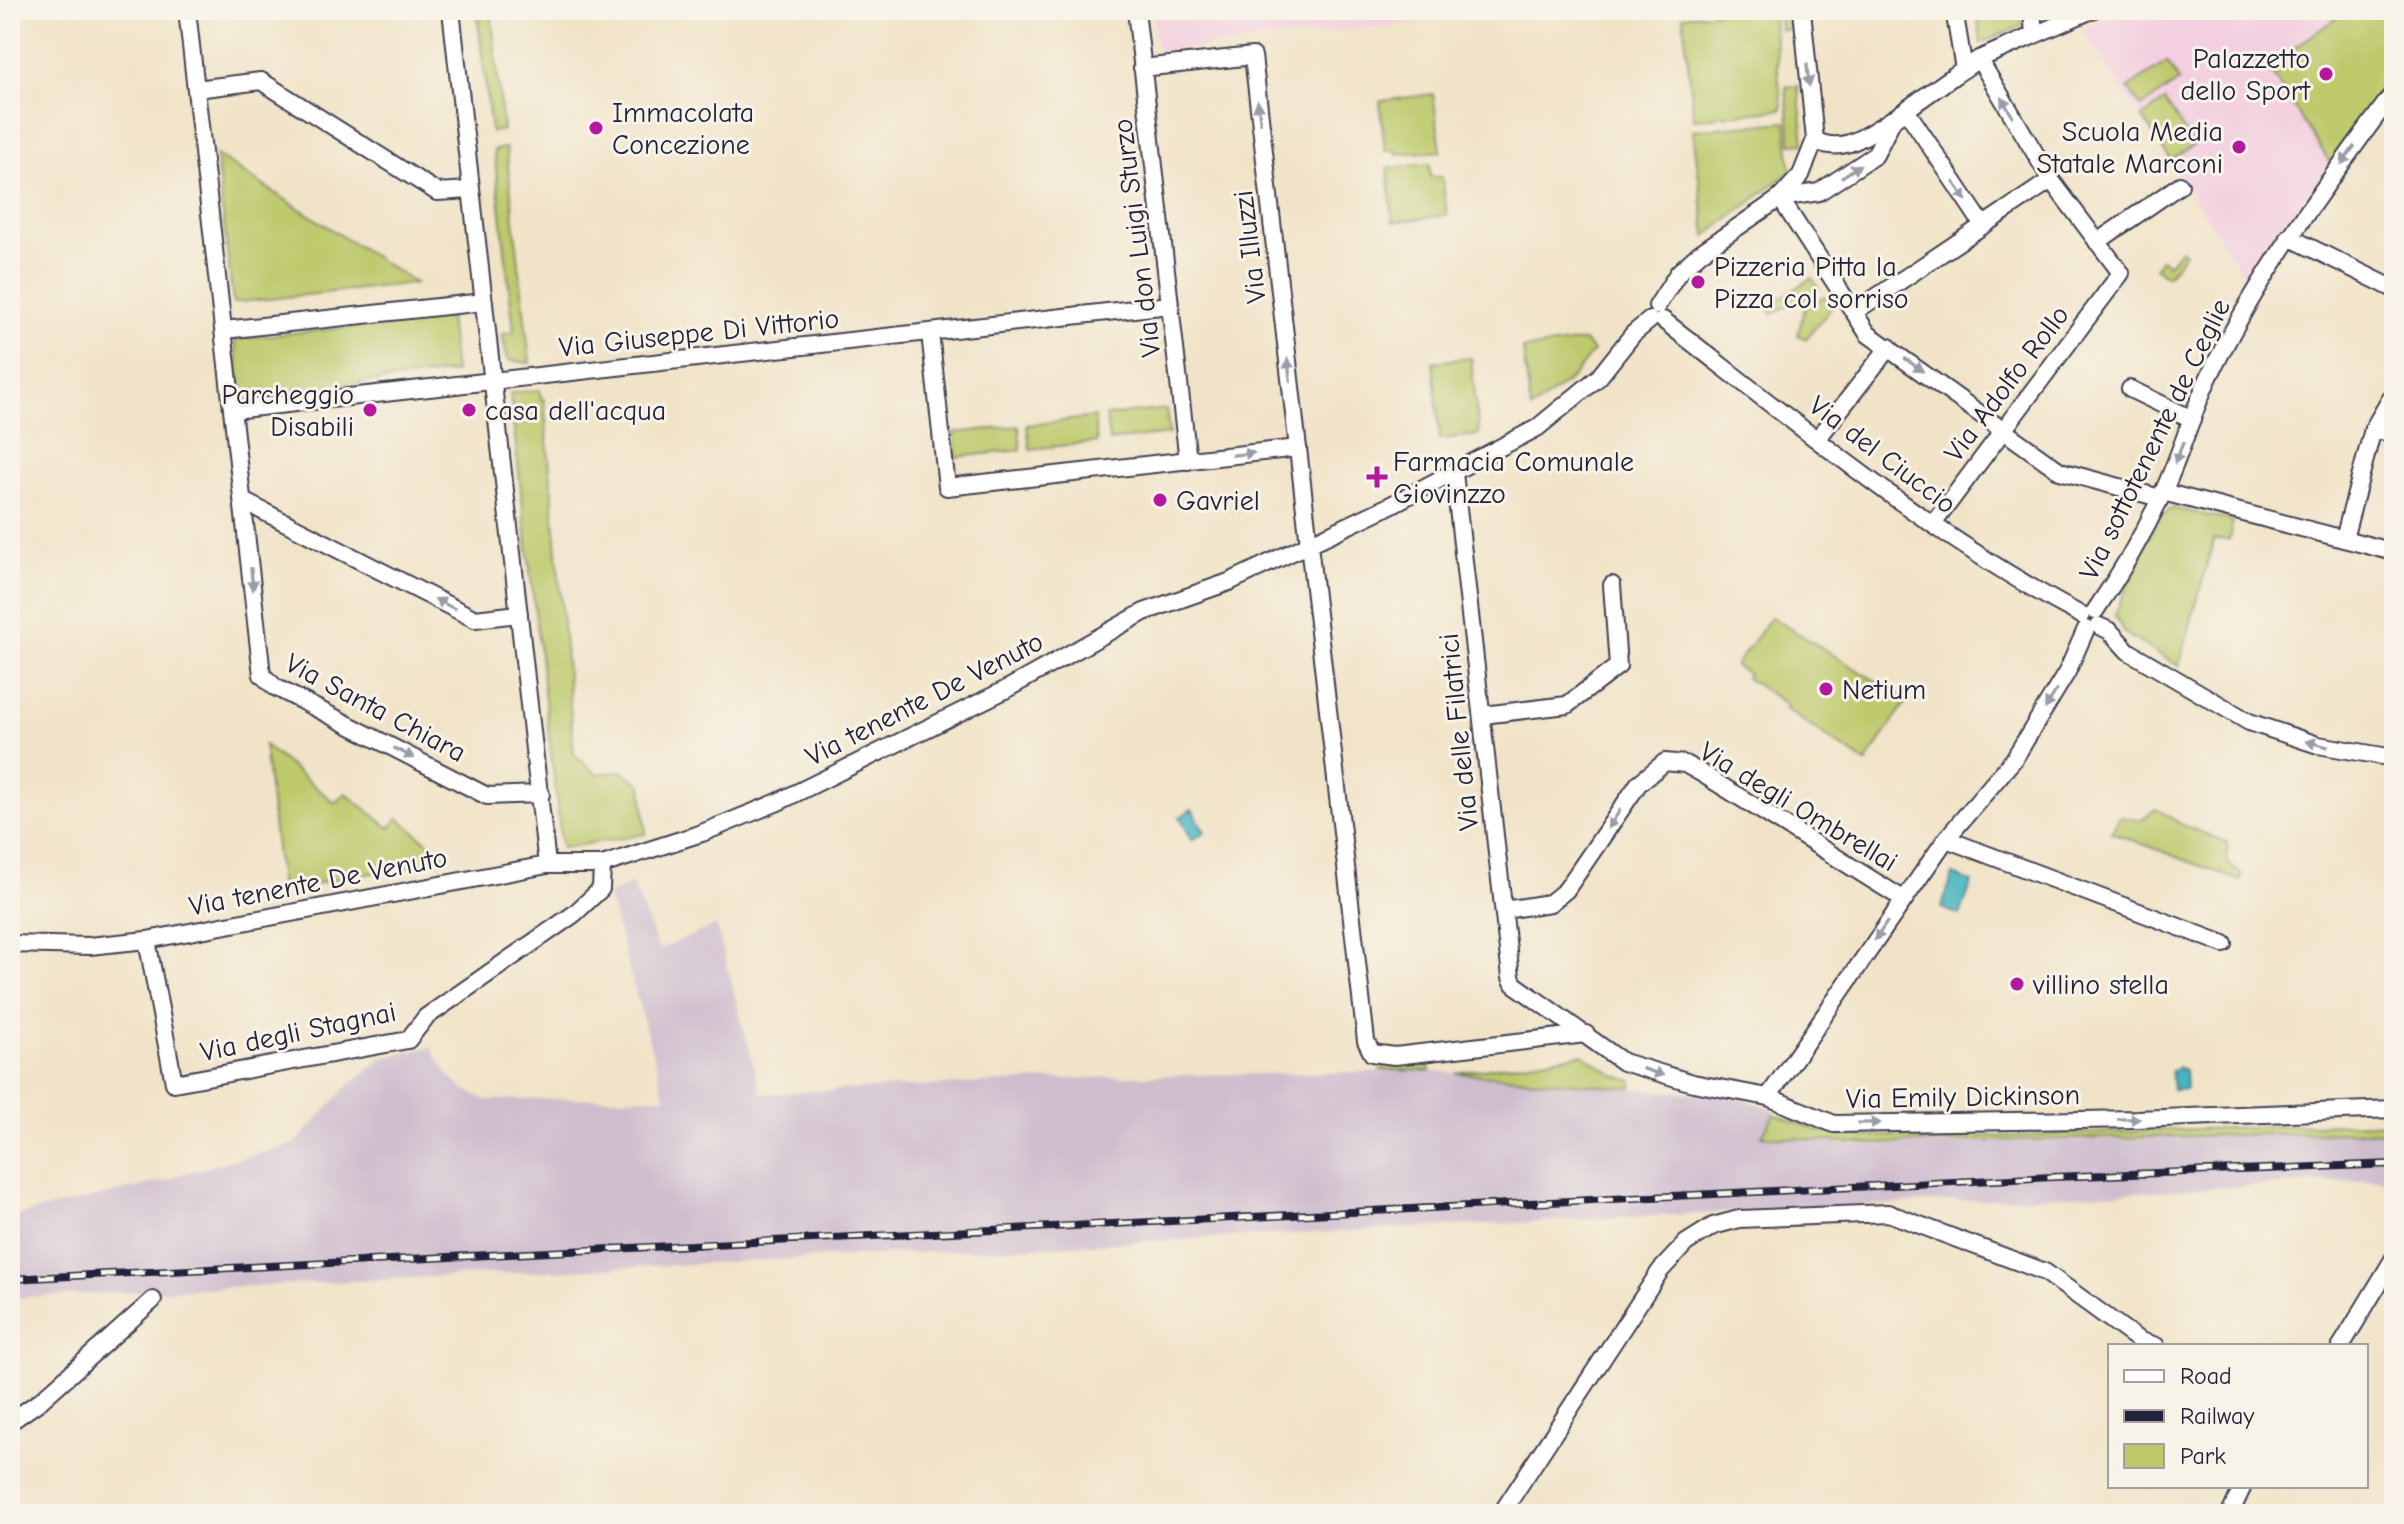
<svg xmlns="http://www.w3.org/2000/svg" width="2404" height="1524" font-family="'Comic Neue',sans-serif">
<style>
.built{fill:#f3cfdf}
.industrial{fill:#cfbdce}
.green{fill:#bdc96b;stroke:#707653;stroke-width:2}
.water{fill:#47b4c2;stroke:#346b7e;stroke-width:2}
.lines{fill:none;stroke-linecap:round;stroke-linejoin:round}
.street-casing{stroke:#413f50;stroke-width:20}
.street{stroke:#fff;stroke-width:16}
.rail-casing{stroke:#22223b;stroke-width:8}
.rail{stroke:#f7f3e8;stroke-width:5;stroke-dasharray:15;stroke-linecap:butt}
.oneway{fill:#9c9ca7}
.poi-dot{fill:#b5179e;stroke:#f7f3e8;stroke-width:3}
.labels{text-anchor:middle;stroke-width:6;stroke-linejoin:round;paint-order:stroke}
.poi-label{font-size:28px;fill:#22223b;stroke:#f7f3e8;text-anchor:start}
.street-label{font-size:28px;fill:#22223b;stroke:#f7f3e8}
</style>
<rect width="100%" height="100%" fill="#f7f3e8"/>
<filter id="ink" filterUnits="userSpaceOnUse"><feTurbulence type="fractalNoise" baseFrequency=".0125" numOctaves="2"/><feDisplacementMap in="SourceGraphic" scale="16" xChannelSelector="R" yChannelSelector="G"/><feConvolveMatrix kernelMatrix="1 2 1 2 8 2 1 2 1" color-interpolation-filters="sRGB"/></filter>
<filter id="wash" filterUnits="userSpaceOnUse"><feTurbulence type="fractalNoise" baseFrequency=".006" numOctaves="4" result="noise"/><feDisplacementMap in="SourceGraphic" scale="32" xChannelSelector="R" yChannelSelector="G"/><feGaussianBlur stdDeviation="1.8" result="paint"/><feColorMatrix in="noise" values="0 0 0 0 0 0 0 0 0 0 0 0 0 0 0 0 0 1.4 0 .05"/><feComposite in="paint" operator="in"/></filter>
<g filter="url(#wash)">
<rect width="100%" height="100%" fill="#f1e3c7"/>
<g class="built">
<polygon points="1152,10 1468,10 1469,16 1157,52"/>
<polygon points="2129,10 2349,10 2267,66 2331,164 2252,287 2082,29"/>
</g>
<polygon class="industrial" points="632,883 659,950 716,925 761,1094 1129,1076 1430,1071 1682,1093 1727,1093 1775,1110 1761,1137 1867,1146 2394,1132 2394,1179 10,1298 10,1217 173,1179 181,1174 295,1144 348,1086 383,1057 431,1047 448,1075 462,1088 486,1100 665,1097 608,895"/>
<g class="green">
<polygon points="477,10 491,10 503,130 491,132"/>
<polygon points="1736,10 1772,10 1782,109 1694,119 1683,16"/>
<polygon points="1778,10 1791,10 1793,29 1780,30"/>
<polygon points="1977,10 2022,10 2024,25 1981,43"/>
<polygon points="2349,10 2394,10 2394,82 2331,164 2267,66"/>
<polygon points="2167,62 2179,81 2141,107 2128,88"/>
<polygon points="1798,86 1804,143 1791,144 1786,87"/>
<polygon points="1433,94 1441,151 1397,154 1396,150 1385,151 1380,101"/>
<polygon points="2165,101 2194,145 2171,160 2142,117"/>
<polygon points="1786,122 1791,171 1706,236 1693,130"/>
<polygon points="506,148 530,363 508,360 502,334 514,332 494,150"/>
<polygon points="216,155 415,283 233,303"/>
<polygon points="1430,164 1430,177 1442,177 1447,215 1393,222 1388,168"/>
<polygon points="2181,249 2185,253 2167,276 2155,267 2161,259 2168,264"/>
<path d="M1812,278L1819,289C1803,300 1790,306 1772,313L1769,310L1776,301Z"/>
<polygon points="1824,296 1832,307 1806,339 1798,335 1804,310"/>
<polygon points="449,317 455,372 241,397 235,339"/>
<polygon points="1584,341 1593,351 1573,377 1531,410 1523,349"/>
<polygon points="1471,358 1479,435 1440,439 1433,362"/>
<polygon points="540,390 541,399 544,399 574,754 596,774 622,771 642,785 646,834 562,848 510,393"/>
<polygon points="1166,409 1169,434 1109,441 1106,416"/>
<polygon points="1094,417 1097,442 1030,449 1027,425"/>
<polygon points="1019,426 1021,450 956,457 954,433"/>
<polygon points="2173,508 2233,521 2229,540 2214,539 2179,666 2124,633 2115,615 2156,520"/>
<polygon points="1771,617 1907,700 1866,763 1785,709 1787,705 1746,678 1748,674 1735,666"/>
<polygon points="264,745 335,803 345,793 390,828 398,818 448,859 281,890"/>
<polygon points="2156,809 2187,827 2227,842 2228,863 2242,876 2240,881 2111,832 2120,817 2140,820"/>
<polygon points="1583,1054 1614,1075 1632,1081 1632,1088 1456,1073"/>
<polygon points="1428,1060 1430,1071 1381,1070 1384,1065"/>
<polygon points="1774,1114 1820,1131 1852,1136 2012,1136 2394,1122 2394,1131 1869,1144 1762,1136"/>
</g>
<g class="water">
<polygon points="1192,809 1205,832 1192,840 1180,817"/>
<polygon points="1953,875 1972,882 1960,915 1941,908"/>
<polygon points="2178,1067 2185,1070 2186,1089 2173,1090 2171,1071"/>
</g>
</g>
<g filter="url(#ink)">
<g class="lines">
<g class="street-casing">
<g id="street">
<polyline points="187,10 262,675 275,687 487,796 541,794"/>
<polyline points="451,10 547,865"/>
<polyline points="1136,10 1188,461"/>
<polyline points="1954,10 1964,69"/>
<polyline points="2032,10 2034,34"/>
<polyline points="1142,68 1253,56 1366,1041 1372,1053 1395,1056 1586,1034"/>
<polyline points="196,89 261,81 437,192 471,190"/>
<polyline points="1906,110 1983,225"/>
<path d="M1815,140C1843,156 1869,133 1893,119"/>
<polyline points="1780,198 1868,334 2060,471 2160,498"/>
<polyline points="1780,198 1801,175 1815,140 1802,10"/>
<polyline points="2289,237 2394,289"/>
<polyline points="2097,242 2180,185"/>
<polyline points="1657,306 1678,273 1700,253 1780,198 1819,192 1875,155 1893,119 1955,75 1979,59 2092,10"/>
<polyline points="1854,312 2051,180"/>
<path d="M1663,320C1797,424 1931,536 2081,615"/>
<polyline points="224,330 484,302"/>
<polyline points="930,333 947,487 1298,448"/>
<polyline points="2130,389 2192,419"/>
<polyline points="233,410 1170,305"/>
<polyline points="2373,429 2394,434"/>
<polyline points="1818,438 1889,347"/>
<polyline points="1454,473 1511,977 1514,984 1623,1062 1693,1083 1768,1097 1834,1124 2137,1119 2394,1109"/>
<polyline points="2163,492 2394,552"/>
<polyline points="243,501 475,619 519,614"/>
<polyline points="1933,524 2121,273 2051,180 1979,59"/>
<polyline points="2344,539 2373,429 2394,393"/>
<path d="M2095,611C2121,573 2145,532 2164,490C2181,453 2192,413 2209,377C2258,275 2327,183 2394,92"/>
<polyline points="2099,626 2110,631 2128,651 2249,722 2318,745 2394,758"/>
<polyline points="1483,715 1567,705 1618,666 1612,585"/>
<polyline points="1946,839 2224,944"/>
<polyline points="1504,910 1550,903 1566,890 1639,783 1665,762 1685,764 1701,773 1903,899"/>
<polyline points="147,940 174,1083 408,1040 426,1017 574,914 601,889 602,865"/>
<polyline points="10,944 89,946 147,940 547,865 602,865 702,833 778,802 1005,690 1144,612 1229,582 1385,508 1537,428 1599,377 1633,334 1650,320"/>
<polyline points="1768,1097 1946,839 2014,759 2067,672 2086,629"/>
<polyline points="2341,1346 2394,1258"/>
<polyline points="10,1422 40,1401 153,1300"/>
<polyline points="1501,1514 1660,1271 1686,1243 1713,1226 1739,1219 1888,1213 2045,1272 2140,1341 2156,1346"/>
<polyline points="2230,1514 2243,1486"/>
</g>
</g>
<use href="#street" class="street"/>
<g class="rail-casing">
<polyline id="rail" points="10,1279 2052,1177 2394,1164"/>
</g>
<use href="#rail" class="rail"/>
</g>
<defs><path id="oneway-solid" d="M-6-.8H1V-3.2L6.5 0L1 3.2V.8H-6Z" transform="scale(2)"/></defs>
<g class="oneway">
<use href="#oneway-solid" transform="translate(1808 75) rotate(84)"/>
<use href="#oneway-solid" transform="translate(2007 107) rotate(-121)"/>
<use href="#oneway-solid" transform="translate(1259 112) rotate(-97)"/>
<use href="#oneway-solid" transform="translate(2348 155) rotate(126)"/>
<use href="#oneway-solid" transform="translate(1851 171) rotate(-34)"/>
<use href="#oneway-solid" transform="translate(1960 191) rotate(56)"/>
<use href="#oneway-solid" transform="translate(1914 365) rotate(36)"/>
<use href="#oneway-solid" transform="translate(1289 370) rotate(-97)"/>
<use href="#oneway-solid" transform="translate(2179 453) rotate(112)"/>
<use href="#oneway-solid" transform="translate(1243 454) rotate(-7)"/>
<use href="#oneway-solid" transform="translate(252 579) rotate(84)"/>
<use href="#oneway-solid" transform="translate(445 604) rotate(-153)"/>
<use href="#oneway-solid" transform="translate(2051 699) rotate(121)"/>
<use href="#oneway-solid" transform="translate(2317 744) rotate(-165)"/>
<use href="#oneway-solid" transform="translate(404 753) rotate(27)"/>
<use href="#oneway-solid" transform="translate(1614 819) rotate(124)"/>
<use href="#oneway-solid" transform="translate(1881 931) rotate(124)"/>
<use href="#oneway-solid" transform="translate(1653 1072) rotate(18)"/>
<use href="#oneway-solid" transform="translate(2129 1119) rotate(-1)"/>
<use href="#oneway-solid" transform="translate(1869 1123) rotate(-1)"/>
</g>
</g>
<g class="poi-dot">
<circle cx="2326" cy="74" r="8"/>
<circle cx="596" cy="128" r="8"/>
<circle cx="2239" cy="147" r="8"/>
<circle cx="1698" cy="282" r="8"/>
<circle cx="370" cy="410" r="8"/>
<circle cx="469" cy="410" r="8"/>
<path d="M1373 465h8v8h8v8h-8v8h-8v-8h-8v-8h8z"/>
<circle cx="1160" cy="500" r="8"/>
<circle cx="1826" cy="689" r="8"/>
<circle cx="2017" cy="984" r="8"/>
</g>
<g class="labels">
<g class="poi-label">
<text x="2310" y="68" text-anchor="end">Palazzetto<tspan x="2310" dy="32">dello Sport</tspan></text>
<text x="612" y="122">Immacolata<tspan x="612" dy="32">Concezione</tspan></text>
<text x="2223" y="141" text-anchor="end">Scuola Media<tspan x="2223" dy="32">Statale Marconi</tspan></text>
<text x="1714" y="276">Pizzeria Pitta la<tspan x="1714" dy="32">Pizza col sorriso</tspan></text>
<text x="354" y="404" text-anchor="end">Parcheggio<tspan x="354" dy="32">Disabili</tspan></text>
<text x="485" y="420">casa dell'acqua</text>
<text x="1393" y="471">Farmacia Comunale<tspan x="1393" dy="32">Giovinzzo</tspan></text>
<text x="1176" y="510">Gavriel</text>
<text x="1842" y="699">Netium</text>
<text x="2033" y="994">villino stella</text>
</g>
<g class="street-label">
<text transform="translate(1136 238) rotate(-97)" y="10">Via don Luigi Sturzo</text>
<text transform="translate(1249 247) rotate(-97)" y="10">Via Illuzzi</text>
<text transform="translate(699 332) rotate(-6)" y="10">Via Giuseppe Di Vittorio</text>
<text transform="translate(2006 383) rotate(-53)" y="10">Via Adolfo Rollo</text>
<text transform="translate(2154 439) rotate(-64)" y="10">Via sottotenente de Ceglie</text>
<text transform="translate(1883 454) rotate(37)" y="10">Via del Ciuccio</text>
<text transform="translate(924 698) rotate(-27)" y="10">Via tenente De Venuto</text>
<text transform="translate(376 707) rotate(28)" y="10">Via Santa Chiara</text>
<text transform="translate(1458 732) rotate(-96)" y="10">Via delle Filatrici</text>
<text transform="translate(1799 806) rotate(31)" y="10">Via degli Ombrellai</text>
<text transform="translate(318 881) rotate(-11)" y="10">Via tenente De Venuto</text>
<text transform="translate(298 1031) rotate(-12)" y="10">Via degli Stagnai</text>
<text transform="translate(1963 1096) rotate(-1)" y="10">Via Emily Dickinson</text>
</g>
</g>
<rect width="2404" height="1524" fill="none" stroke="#f7f3e8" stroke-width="40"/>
<rect x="2108" y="1344" width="260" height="144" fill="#f7f3e8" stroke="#a29fa3" stroke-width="2"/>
<rect x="2124" y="1370" width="40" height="12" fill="#ffffff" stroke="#a29fa3" stroke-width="2"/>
<text x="2180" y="1384" font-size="24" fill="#22223b">Road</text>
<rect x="2124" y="1410" width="40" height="12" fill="#22223b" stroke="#a29fa3" stroke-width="2"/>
<text x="2180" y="1424" font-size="24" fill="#22223b">Railway</text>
<rect x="2124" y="1444" width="40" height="24" fill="#bdc96b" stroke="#a29fa3" stroke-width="2"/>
<text x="2180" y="1464" font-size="24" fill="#22223b">Park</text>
</svg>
